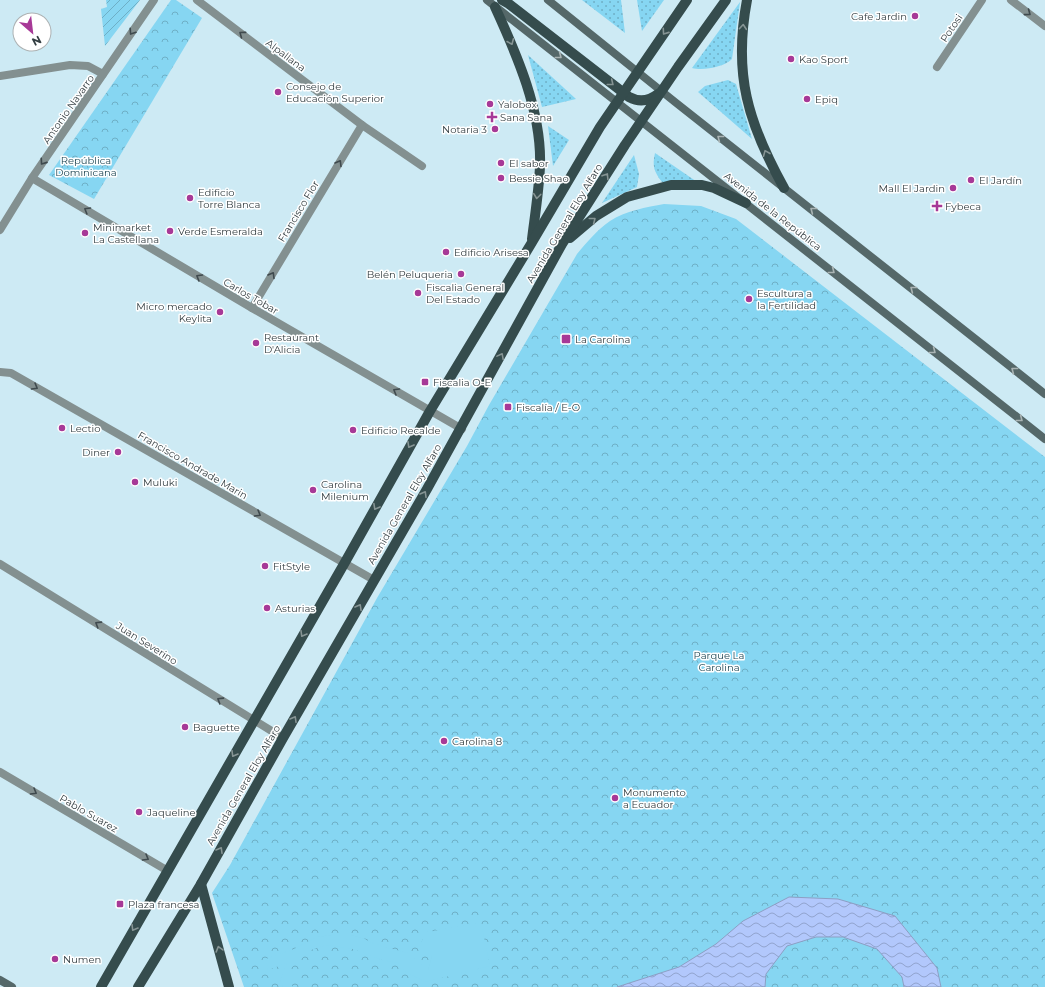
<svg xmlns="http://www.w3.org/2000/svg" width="1045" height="987" font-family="Montserrat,sans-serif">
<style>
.grass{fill:url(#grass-dots)}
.forest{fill:url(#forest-crowns)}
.garden{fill:url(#garden-furrows)}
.pitch{fill:#86d6f2}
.water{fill:url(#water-waves);stroke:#8c9fc4}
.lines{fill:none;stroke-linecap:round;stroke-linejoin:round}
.street{stroke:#839090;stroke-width:8}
.secondary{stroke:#556869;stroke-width:8}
.primary{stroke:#354c4d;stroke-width:10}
.oneway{stroke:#3f4a4e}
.oneway2{stroke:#869494}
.oneway3{stroke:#aab4b4}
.poi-dot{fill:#a73997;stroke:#fff;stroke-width:1.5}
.labels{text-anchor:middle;stroke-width:3;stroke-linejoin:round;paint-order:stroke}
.poi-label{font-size:10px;fill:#333e42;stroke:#fff;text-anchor:start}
.street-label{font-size:10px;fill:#333e42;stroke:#fff}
.park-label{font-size:10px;fill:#1e4754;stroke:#fff}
</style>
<defs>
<pattern id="grass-dots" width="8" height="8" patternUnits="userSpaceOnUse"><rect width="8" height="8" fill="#86d6f2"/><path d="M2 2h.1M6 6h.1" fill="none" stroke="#6eafc6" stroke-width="1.8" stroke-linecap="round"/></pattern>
<pattern id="forest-crowns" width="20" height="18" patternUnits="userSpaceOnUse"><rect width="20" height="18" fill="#86d6f2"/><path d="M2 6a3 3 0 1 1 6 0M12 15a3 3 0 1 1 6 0" fill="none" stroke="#6eafc6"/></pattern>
<pattern id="garden-furrows" width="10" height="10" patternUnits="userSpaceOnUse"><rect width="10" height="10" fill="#86d6f2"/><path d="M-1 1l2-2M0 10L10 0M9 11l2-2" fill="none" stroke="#6eafc6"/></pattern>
<pattern id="water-waves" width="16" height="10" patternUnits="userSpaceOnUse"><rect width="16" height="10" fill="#b2c8fc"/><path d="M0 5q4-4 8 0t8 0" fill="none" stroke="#91a4ce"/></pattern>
</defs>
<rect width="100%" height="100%" fill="#cdeaf4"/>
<g class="grass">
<polygon points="582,0 621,0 625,33"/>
<polygon points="637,0 664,0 642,31"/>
<path d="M740,2L732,59C724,67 703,71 692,68Z"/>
<polygon points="528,55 576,99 542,107"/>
<polygon points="728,80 736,84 752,139 698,92 705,86"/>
<polygon points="548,126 569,140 553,166"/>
<path d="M655,153L700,184L662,182C654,172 652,166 655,153Z"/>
<polygon points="634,155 639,174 637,187 602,203"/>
</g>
<g class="forest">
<polygon points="171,0 176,0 202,18 94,199 49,175"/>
<path d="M664,204L701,206L736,219L1045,457V987H244L212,893L230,865L377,598L467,446L489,405L577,254C587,242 597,230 610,221C625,211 647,207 664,204Z"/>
</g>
<polygon class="garden" points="106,0 140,0 105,46 101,9 107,7"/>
<polygon class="pitch" points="481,923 490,966 425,982 406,972 398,963 382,960 353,949 326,945 311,950 290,969 290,982 293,987 283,987 280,980 287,963 268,970 266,959 294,949 317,937 331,935 351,935 365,939 370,942 381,946 408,953 428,970 432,956 421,942 427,932"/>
<polygon class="water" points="789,897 838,899 895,916 937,968 941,987 904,987 902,977 877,949 843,937 816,937 787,946 766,974 765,987 617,987 679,967 716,944 743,921"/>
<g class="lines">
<g class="street">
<polyline points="197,0 362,125 422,166"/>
<polyline points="1011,0 1045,26"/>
<polyline points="937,67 982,0"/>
<polyline points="0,76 70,65 88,66 103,74"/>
<polyline points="32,178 252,308 462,429"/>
<polyline points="0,230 32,178 154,0"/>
<polyline points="252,308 362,125"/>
<polyline points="0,372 11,373 374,580"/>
<polyline points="0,564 283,738"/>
<polyline points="0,772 168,871"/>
</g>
<g class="secondary">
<polyline points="487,0 1045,439"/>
<polyline points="548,0 675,102 1045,394"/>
<polyline points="0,980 12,987"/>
</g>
<g class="primary">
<path d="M502,0L509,4L629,97C640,103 649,101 658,94"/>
<path d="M747,0C733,74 748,123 784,188"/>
<path d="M495,7C517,55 542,112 540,166C539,190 535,215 532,239"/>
<polyline points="570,238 596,216 627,197 671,185 702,185 714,188 746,203"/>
<polyline points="201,884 229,987"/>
<polyline points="101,987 344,564 430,411 531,244 600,127 687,0"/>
<polyline points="138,987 201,884 283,738 427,489 562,244 625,145 678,67 726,0"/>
</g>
</g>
<defs><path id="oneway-chevron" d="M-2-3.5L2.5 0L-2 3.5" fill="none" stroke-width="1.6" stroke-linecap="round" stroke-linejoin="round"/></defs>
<g class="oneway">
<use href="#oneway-chevron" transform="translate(1028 13) rotate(37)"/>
<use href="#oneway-chevron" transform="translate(132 32) rotate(124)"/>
<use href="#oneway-chevron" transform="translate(242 34) rotate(-143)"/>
<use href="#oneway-chevron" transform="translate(43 162) rotate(125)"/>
<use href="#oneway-chevron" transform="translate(339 163) rotate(-59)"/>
<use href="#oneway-chevron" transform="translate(87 210) rotate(-149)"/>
<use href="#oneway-chevron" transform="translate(272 275) rotate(-59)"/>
<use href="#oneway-chevron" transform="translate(199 277) rotate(-149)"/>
<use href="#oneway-chevron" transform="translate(35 387) rotate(30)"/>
<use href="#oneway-chevron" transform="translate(396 391) rotate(-150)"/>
<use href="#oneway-chevron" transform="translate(258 514) rotate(30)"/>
<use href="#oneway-chevron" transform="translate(98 624) rotate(-148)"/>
<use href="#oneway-chevron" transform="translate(220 700) rotate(-148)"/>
<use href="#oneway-chevron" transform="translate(34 792) rotate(30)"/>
<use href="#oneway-chevron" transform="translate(146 858) rotate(30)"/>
</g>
<g class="oneway2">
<use href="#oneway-chevron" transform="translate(743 27) rotate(-85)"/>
<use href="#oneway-chevron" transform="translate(665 32) rotate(125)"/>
<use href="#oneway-chevron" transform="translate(511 42) rotate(67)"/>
<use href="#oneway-chevron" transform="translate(611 83) rotate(39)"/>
<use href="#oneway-chevron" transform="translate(766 153) rotate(-112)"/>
<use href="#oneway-chevron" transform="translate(606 176) rotate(-58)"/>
<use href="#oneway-chevron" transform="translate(537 196) rotate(97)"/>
<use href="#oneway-chevron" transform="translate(593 220) rotate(-38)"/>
<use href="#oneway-chevron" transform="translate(501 356) rotate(-62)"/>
<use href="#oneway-chevron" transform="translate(410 445) rotate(119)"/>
<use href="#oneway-chevron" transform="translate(424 494) rotate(-60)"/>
<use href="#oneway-chevron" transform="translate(376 507) rotate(119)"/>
<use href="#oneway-chevron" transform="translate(359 607) rotate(-61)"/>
<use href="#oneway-chevron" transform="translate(303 634) rotate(120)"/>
<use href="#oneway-chevron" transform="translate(294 719) rotate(-60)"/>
<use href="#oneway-chevron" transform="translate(234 754) rotate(120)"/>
<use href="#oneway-chevron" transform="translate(220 850) rotate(-60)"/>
<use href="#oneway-chevron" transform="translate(134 928) rotate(121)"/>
<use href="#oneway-chevron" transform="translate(219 949) rotate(-106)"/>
</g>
<g class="oneway3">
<use href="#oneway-chevron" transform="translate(559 56) rotate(38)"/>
<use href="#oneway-chevron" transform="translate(720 138) rotate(-142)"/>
<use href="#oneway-chevron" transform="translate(813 210) rotate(-142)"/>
<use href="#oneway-chevron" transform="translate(832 271) rotate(38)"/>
<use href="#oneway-chevron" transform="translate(913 289) rotate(-142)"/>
<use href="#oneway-chevron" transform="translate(933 351) rotate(38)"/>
<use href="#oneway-chevron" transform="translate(1014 370) rotate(-142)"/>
<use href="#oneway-chevron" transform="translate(1020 419) rotate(38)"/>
</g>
<g class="poi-dot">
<circle cx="915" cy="16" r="4"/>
<circle cx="791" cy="59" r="4"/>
<circle cx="278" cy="92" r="4"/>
<circle cx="807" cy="99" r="4"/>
<circle cx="490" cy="104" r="4"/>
<path d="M490 111h4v4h4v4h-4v4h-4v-4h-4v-4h4z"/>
<circle cx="495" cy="129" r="4"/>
<circle cx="501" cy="163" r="4"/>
<circle cx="501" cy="178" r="4"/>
<circle cx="971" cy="180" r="4"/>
<circle cx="953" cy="188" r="4"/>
<circle cx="190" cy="198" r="4"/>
<path d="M935 200h4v4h4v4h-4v4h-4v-4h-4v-4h4z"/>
<circle cx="170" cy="231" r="4"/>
<circle cx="85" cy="233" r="4"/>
<circle cx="446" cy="252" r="4"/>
<circle cx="461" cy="274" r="4"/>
<circle cx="418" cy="293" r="4"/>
<circle cx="749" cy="299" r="4"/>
<circle cx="220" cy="312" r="4"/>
<rect x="561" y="334" width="10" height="10" rx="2"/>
<circle cx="256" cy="343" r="4"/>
<rect x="421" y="378" width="8" height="8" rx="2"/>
<rect x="504" y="403" width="8" height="8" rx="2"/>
<circle cx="62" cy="428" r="4"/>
<circle cx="353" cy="430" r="4"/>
<circle cx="118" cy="452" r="4"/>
<circle cx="135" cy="482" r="4"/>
<circle cx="313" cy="490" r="4"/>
<circle cx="265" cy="566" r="4"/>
<circle cx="267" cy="608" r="4"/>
<circle cx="185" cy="727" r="4"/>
<circle cx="444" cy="741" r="4"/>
<circle cx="615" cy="798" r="4"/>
<circle cx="139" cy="812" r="4"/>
<rect x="116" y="900" width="8" height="8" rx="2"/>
<circle cx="55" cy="959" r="4"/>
</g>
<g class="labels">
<g class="poi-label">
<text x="907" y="20" text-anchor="end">Cafe Jardin</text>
<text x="799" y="63">Kao Sport</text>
<text x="286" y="90">Consejo de<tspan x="286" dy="12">Educación Superior</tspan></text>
<text x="815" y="103">Epiq</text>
<text x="498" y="108">Yalobox</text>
<text x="500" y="121">Sana Sana</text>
<text x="487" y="133" text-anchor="end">Notaria 3</text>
<text x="509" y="167">El sabor</text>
<text x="509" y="182">Bessie Shao</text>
<text x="979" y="184">El Jardín</text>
<text x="945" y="192" text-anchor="end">Mall El Jardin</text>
<text x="198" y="196">Edificio<tspan x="198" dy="12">Torre Blanca</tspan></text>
<text x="945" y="210">Fybeca</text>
<text x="93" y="231">Minimarket<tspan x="93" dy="12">La Castellana</tspan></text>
<text x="178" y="235">Verde Esmeralda</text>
<text x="454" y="256">Edificio Arisesa</text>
<text x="453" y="278" text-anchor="end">Belén Peluqueria</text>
<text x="426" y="291">Fiscalia General<tspan x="426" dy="12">Del Estado</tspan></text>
<text x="757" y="297">Escultura a<tspan x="757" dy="12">la Fertilidad</tspan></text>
<text x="212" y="310" text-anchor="end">Micro mercado<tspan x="212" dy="12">Keylita</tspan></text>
<text x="264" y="341">Restaurant<tspan x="264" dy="12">D'Alicia</tspan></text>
<text x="575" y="343">La Carolina</text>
<text x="433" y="386">Fiscalia O-E</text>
<text x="516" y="411">Fiscalía / E-O</text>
<text x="70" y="432">Lectio</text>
<text x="361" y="434">Edificio Recalde</text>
<text x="110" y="456" text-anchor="end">Diner</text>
<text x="143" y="486">Muluki</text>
<text x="321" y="488">Carolina<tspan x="321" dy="12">Milenium</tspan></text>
<text x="273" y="570">FitStyle</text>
<text x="275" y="612">Asturias</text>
<text x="193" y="731">Baguette</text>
<text x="452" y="745">Carolina 8</text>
<text x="623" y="796">Monumento<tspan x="623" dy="12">a Ecuador</tspan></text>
<text x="147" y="816">Jaqueline</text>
<text x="128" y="908">Plaza francesa</text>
<text x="63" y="963">Numen</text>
</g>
<g class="street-label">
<text transform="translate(951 28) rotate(-56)" y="4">Potosi</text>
<text transform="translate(286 55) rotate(37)" y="4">Alpallana</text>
<text transform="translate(68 109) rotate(-55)" y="4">Antonio Navarro</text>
<text transform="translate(298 211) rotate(-59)" y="4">Francisco Flor</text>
<text transform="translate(773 211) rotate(38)" y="4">Avenida de la República</text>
<text transform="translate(564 223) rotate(-59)" y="4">Avenida General Eloy Alfaro</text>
<text transform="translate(251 296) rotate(30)" y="4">Carlos Tobar</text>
<text transform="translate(193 465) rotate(30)" y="4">Francisco Andrade Marin</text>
<text transform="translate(404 504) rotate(-60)" y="4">Avenida General Eloy Alfaro</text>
<text transform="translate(147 643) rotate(32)" y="4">Juan Severino</text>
<text transform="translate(243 785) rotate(-60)" y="4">Avenida General Eloy Alfaro</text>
<text transform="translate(89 813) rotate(30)" y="4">Pablo Suarez</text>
</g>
<g class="park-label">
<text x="86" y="164">República<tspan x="86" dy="12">Dominicana</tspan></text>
<text x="719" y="659">Parque La<tspan x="719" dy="12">Carolina</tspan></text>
</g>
</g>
<g transform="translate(32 32) rotate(152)"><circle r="19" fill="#ffffff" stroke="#adb2b3"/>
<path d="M0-3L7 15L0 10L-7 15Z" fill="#a73997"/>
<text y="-6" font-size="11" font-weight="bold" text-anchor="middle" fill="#333e42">N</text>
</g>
</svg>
